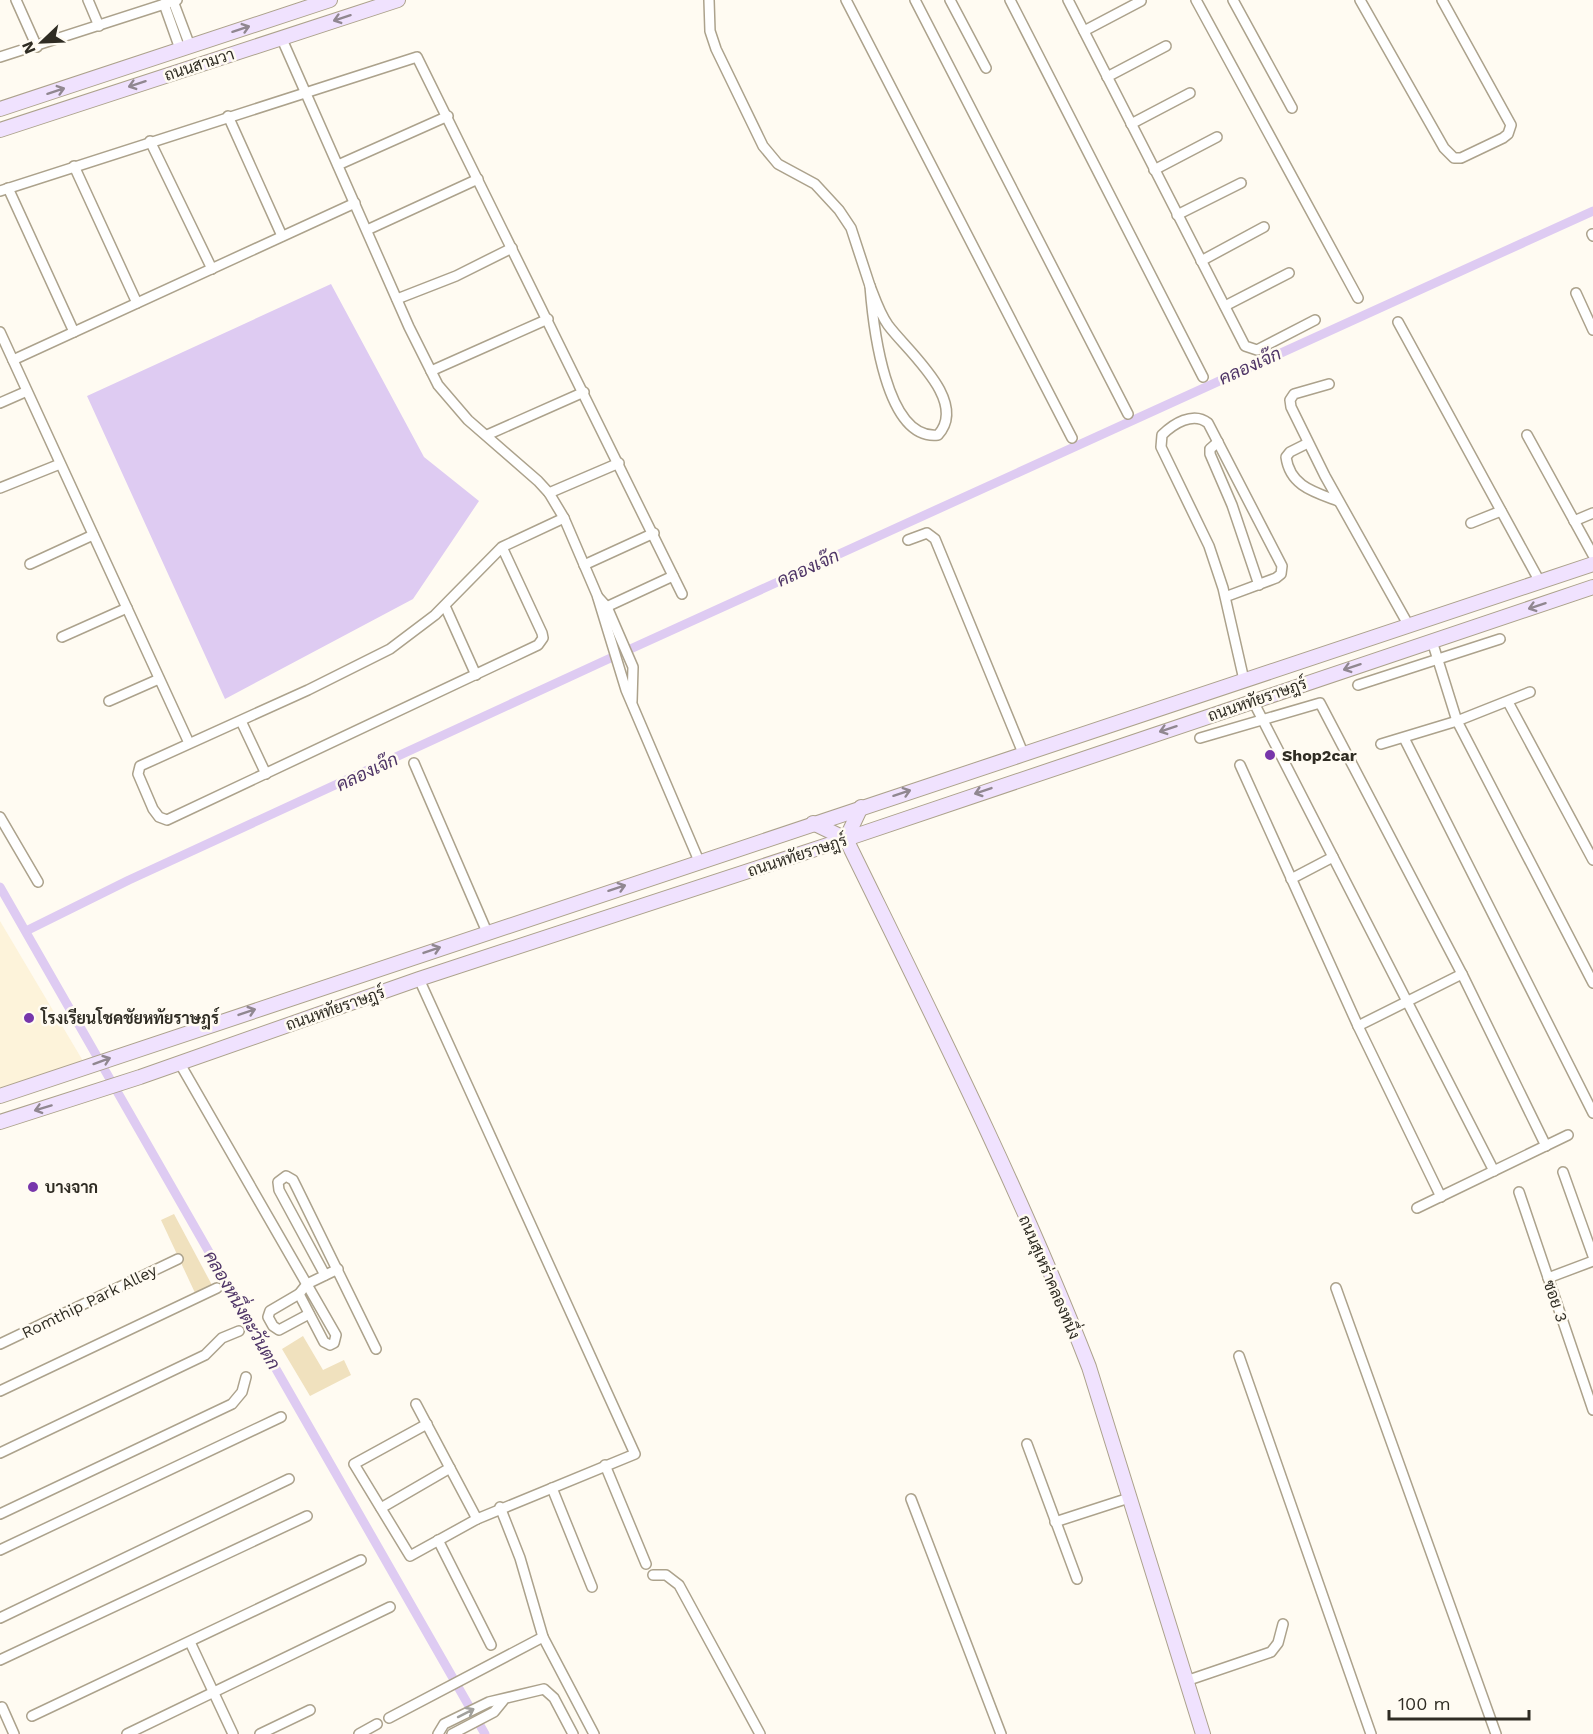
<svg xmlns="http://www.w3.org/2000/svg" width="1593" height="1734" font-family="'Work Sans',Sarabun,sans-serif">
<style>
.built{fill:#fdf3da}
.green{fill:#f0e1be}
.water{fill:#decbf2}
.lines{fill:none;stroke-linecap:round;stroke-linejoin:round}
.canal{stroke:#decbf2;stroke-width:9}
.street-casing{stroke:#aca28c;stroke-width:12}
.secondary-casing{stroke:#aca28c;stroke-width:16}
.street{stroke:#fff;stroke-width:9}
.secondary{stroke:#f0e2fe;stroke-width:14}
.oneway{stroke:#908790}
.oneway2{stroke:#a1a09c}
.poi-dot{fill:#7736ab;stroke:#fffbf2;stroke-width:2}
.labels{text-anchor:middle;stroke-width:5;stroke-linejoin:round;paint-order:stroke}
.street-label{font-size:16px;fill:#2f2c23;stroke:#fffbf2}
.poi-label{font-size:16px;font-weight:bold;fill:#2f2c23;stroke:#fffbf2;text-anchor:start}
.water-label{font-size:18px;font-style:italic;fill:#4e3466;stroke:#fffbf2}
</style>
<rect width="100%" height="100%" fill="#fffbf2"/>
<polygon class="built" points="0,921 83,1061 0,1088"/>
<g class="green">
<polygon points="174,1214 213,1287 196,1295 161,1220"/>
<polygon points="303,1336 323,1370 344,1360 351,1375 310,1396 282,1349"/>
</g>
<polygon class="water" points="331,284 424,457 479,501 413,599 225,699 87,396"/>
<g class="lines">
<g class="canal">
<polyline points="0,887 485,1734"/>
<polyline points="26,931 129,880 604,661 1593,211"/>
</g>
<g class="street-casing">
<g id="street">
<polyline points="16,0 37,47"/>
<polyline points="88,0 99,26"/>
<polyline points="709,0 710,31 716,49 763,146 778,164 815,184 839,210 851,228 870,286"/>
<polyline points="846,0 1072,438"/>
<polyline points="915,0 1128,414"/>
<polyline points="950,0 986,68"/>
<polyline points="1010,0 1203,377"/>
<polyline points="1068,0 1245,346 1257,350 1315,320"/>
<polyline points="1196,0 1358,298"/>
<polyline points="1233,0 1292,108"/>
<polyline points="1360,0 1444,148 1454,158 1461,158 1503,138 1508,134 1511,125 1442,0"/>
<polyline points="173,1 190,46"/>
<polyline points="164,4 180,49"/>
<polyline points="1084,31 1141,1"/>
<polyline points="281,37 409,327 438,385 468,420 538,481 549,493 564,518 597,595 626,690 699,861"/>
<polyline points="0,57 177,0"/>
<polyline points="1107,77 1166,46"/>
<polyline points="228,116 282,236"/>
<polyline points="1131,124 1190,93"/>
<polyline points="150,141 212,269"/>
<polyline points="338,165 448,116"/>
<polyline points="74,166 137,303"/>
<polyline points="1154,170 1217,137"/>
<polyline points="8,188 74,332"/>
<polyline points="0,191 417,57 682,594"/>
<polyline points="1177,215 1241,183"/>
<polyline points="367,230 478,179"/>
<polyline points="1592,234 1593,236"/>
<polyline points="1201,261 1264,227"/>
<path d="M870,286C875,299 880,314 888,325C907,351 969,401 938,435C885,441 873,324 870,286Z"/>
<polyline points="1576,293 1593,330"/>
<polyline points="397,299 456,276 512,248"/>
<polyline points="1225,306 1289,273"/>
<polyline points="1398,322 1540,582"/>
<polyline points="0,332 189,743"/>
<polyline points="13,360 355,203"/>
<polyline points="431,371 548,319"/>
<polyline points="1329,384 1294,394 1290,400 1291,407 1325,476 1409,626"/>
<polyline points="0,403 25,392"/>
<polyline points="487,435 584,392"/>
<polyline points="1527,435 1593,555"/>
<polyline points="1218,442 1210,449 1210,454 1232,505 1259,585"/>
<path d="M1308,443L1290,452L1286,457C1290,486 1314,492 1338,501"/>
<polyline points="0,488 60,464"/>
<polyline points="549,493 619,463"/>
<polyline points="1574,521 1593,513"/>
<polyline points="1471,523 1501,511"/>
<polyline points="908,540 927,533 935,539 1023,753"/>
<polyline points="502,547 542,633 543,638 538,645 167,820 159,817 153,809 138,774 140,766 308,690 390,649 435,615 502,547 564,518"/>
<polyline points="30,564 93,535"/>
<polyline points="584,565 654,533"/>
<polyline points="598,597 607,607 633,667 632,701"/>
<path d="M1225,597L1276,578L1281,574L1282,566L1208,423C1193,411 1173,424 1162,435L1161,447L1209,546L1223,588L1244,680"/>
<polyline points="445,606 476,675"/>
<polyline points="602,609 673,576"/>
<polyline points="62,637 127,608"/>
<polyline points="1432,641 1457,721 1593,983"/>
<polyline points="1358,685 1500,639"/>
<polyline points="109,701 159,679"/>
<polyline points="1253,701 1494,1171"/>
<polyline points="1508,702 1593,860"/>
<polyline points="241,721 266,774"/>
<polyline points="1200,738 1320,703 1462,974 1546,1146"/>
<polyline points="1404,738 1593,1113"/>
<polyline points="1381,744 1457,721 1530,692"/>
<polyline points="414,763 487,932"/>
<polyline points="1240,765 1358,1026 1441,1197"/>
<polyline points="0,817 38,882"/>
<polyline points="1291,879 1333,857"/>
<polyline points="1358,1026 1462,974"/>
<polyline points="179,1062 336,1335 334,1343 330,1345 324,1342 299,1294"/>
<polyline points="1563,1172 1593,1256"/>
<polyline points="1519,1192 1593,1410"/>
<polyline points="1417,1208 1568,1135"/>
<polyline points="325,1275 279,1190 278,1182 286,1176 293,1180 297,1188 376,1349"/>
<polyline points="1548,1278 1593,1261"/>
<polyline points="1336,1288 1496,1734"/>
<polyline points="309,1314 279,1330 273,1326 268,1317 270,1311 299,1294 307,1284 338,1269"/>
<polyline points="0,1344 178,1259"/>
<polyline points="1239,1356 1371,1734"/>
<polyline points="0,1391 217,1288"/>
<polyline points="416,1404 477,1519 635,1454 419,979"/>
<polyline points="427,1424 354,1464 410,1556 477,1519"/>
<polyline points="1027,1444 1077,1579"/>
<polyline points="0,1453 205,1355 222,1338 239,1331"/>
<polyline points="605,1465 646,1564"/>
<polyline points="552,1488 592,1587"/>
<polyline points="911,1499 1001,1734"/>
<polyline points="500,1507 520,1558 543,1637 594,1734"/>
<polyline points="381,1508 450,1468"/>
<polyline points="0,1514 232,1404 242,1392 246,1377"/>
<polyline points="1055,1522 1129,1498"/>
<polyline points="438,1540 491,1645"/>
<polyline points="0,1550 281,1417"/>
<polyline points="653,1575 666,1575 679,1585 760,1734"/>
<polyline points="0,1618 289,1479"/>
<polyline points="190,1642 233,1734"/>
<polyline points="0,1660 307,1516"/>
<polyline points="1186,1681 1271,1652 1278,1643 1283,1624"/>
<polyline points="2,1707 14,1734"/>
<polyline points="32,1716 361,1560"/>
<polyline points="389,1718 543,1637"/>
<polyline points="127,1734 390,1607"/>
<polyline points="260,1734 310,1710"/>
<polyline points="359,1734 377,1724"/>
<polyline points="438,1734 444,1724 489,1702 544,1689 554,1698 573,1734"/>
<polyline points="452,1734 494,1712 503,1701"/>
</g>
</g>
<g class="secondary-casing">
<g id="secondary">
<polyline points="0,109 330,0"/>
<polyline points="0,130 398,0"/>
<polyline points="813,823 846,839"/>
<path d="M846,839C931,1013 1019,1187 1089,1367L1203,1734"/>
<polyline points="846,839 861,807"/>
<polyline points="0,1096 1593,564"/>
<polyline points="0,1122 140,1077 419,979 846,839 1593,587"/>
</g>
</g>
<use href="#street" class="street"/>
<use href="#secondary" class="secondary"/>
</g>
<defs><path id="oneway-shaft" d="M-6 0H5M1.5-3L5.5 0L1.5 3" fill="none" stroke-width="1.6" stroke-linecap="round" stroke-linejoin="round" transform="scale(1.5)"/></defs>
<g class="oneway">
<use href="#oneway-shaft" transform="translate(342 18) rotate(162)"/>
<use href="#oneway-shaft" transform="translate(241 29) rotate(-18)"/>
<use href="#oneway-shaft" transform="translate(137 84) rotate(162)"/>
<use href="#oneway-shaft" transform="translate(56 91) rotate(-18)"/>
<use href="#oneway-shaft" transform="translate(1537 606) rotate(162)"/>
<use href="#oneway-shaft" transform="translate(1352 667) rotate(162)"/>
<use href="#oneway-shaft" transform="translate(1168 729) rotate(162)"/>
<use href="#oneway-shaft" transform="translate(983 791) rotate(161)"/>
<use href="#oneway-shaft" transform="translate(902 793) rotate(-18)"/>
<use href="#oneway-shaft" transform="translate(617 888) rotate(-18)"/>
<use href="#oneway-shaft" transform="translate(432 950) rotate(-19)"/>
<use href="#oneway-shaft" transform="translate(247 1012) rotate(-19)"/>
<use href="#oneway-shaft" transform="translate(102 1061) rotate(-20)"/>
<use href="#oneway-shaft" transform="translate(43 1108) rotate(163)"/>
</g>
<use class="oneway2" href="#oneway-shaft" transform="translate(466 1713) rotate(-27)"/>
<g class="poi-dot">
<circle cx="1270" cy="755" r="6"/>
<circle cx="29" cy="1018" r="6"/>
<circle cx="33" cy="1187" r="6"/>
</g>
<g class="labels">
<g class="street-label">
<text transform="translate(199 64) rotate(-18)" y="6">ถนนสามวา</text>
<text transform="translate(1257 699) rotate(-19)" y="6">ถนนหทัยราษฎร์</text>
<text transform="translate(797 855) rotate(-18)" y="6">ถนนหทัยราษฎร์</text>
<text transform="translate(335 1008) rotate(-19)" y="6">ถนนหทัยราษฎร์</text>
<text transform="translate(1050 1277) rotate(67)" y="6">ถนนสุเหร่าคลองหนึ่ง</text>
<text transform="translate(89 1301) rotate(-26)" y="6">Romthip Park Alley</text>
<text transform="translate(1556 1301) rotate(71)" y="6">ซอย 3</text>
</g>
<g class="poi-label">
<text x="1282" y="761">Shop2car</text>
<text x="41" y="1024">โรงเรียนโชคชัยหทัยราษฎร์</text>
<text x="45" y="1193">บางจาก</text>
</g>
<g class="water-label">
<text transform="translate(1250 366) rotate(-24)" y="6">คลองเจ๊ก</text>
<text transform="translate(808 568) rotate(-24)" y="6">คลองเจ๊ก</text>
<text transform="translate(367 772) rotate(-25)" y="6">คลองเจ๊ก</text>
<text transform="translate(242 1310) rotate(60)" y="6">คลองหนึ่งตะวันตก</text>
</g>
</g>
<g transform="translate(42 42) rotate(247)" stroke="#fffbf2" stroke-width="4.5" paint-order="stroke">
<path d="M0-4.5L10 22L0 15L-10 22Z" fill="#2f2c23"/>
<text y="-9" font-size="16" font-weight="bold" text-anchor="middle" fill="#2f2c23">N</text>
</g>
<path d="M1389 1710v9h140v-9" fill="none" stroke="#2f2c23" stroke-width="3"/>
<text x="1398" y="1710" font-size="18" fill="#2f2c23" stroke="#fffbf2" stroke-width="4.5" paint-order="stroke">100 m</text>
</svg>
